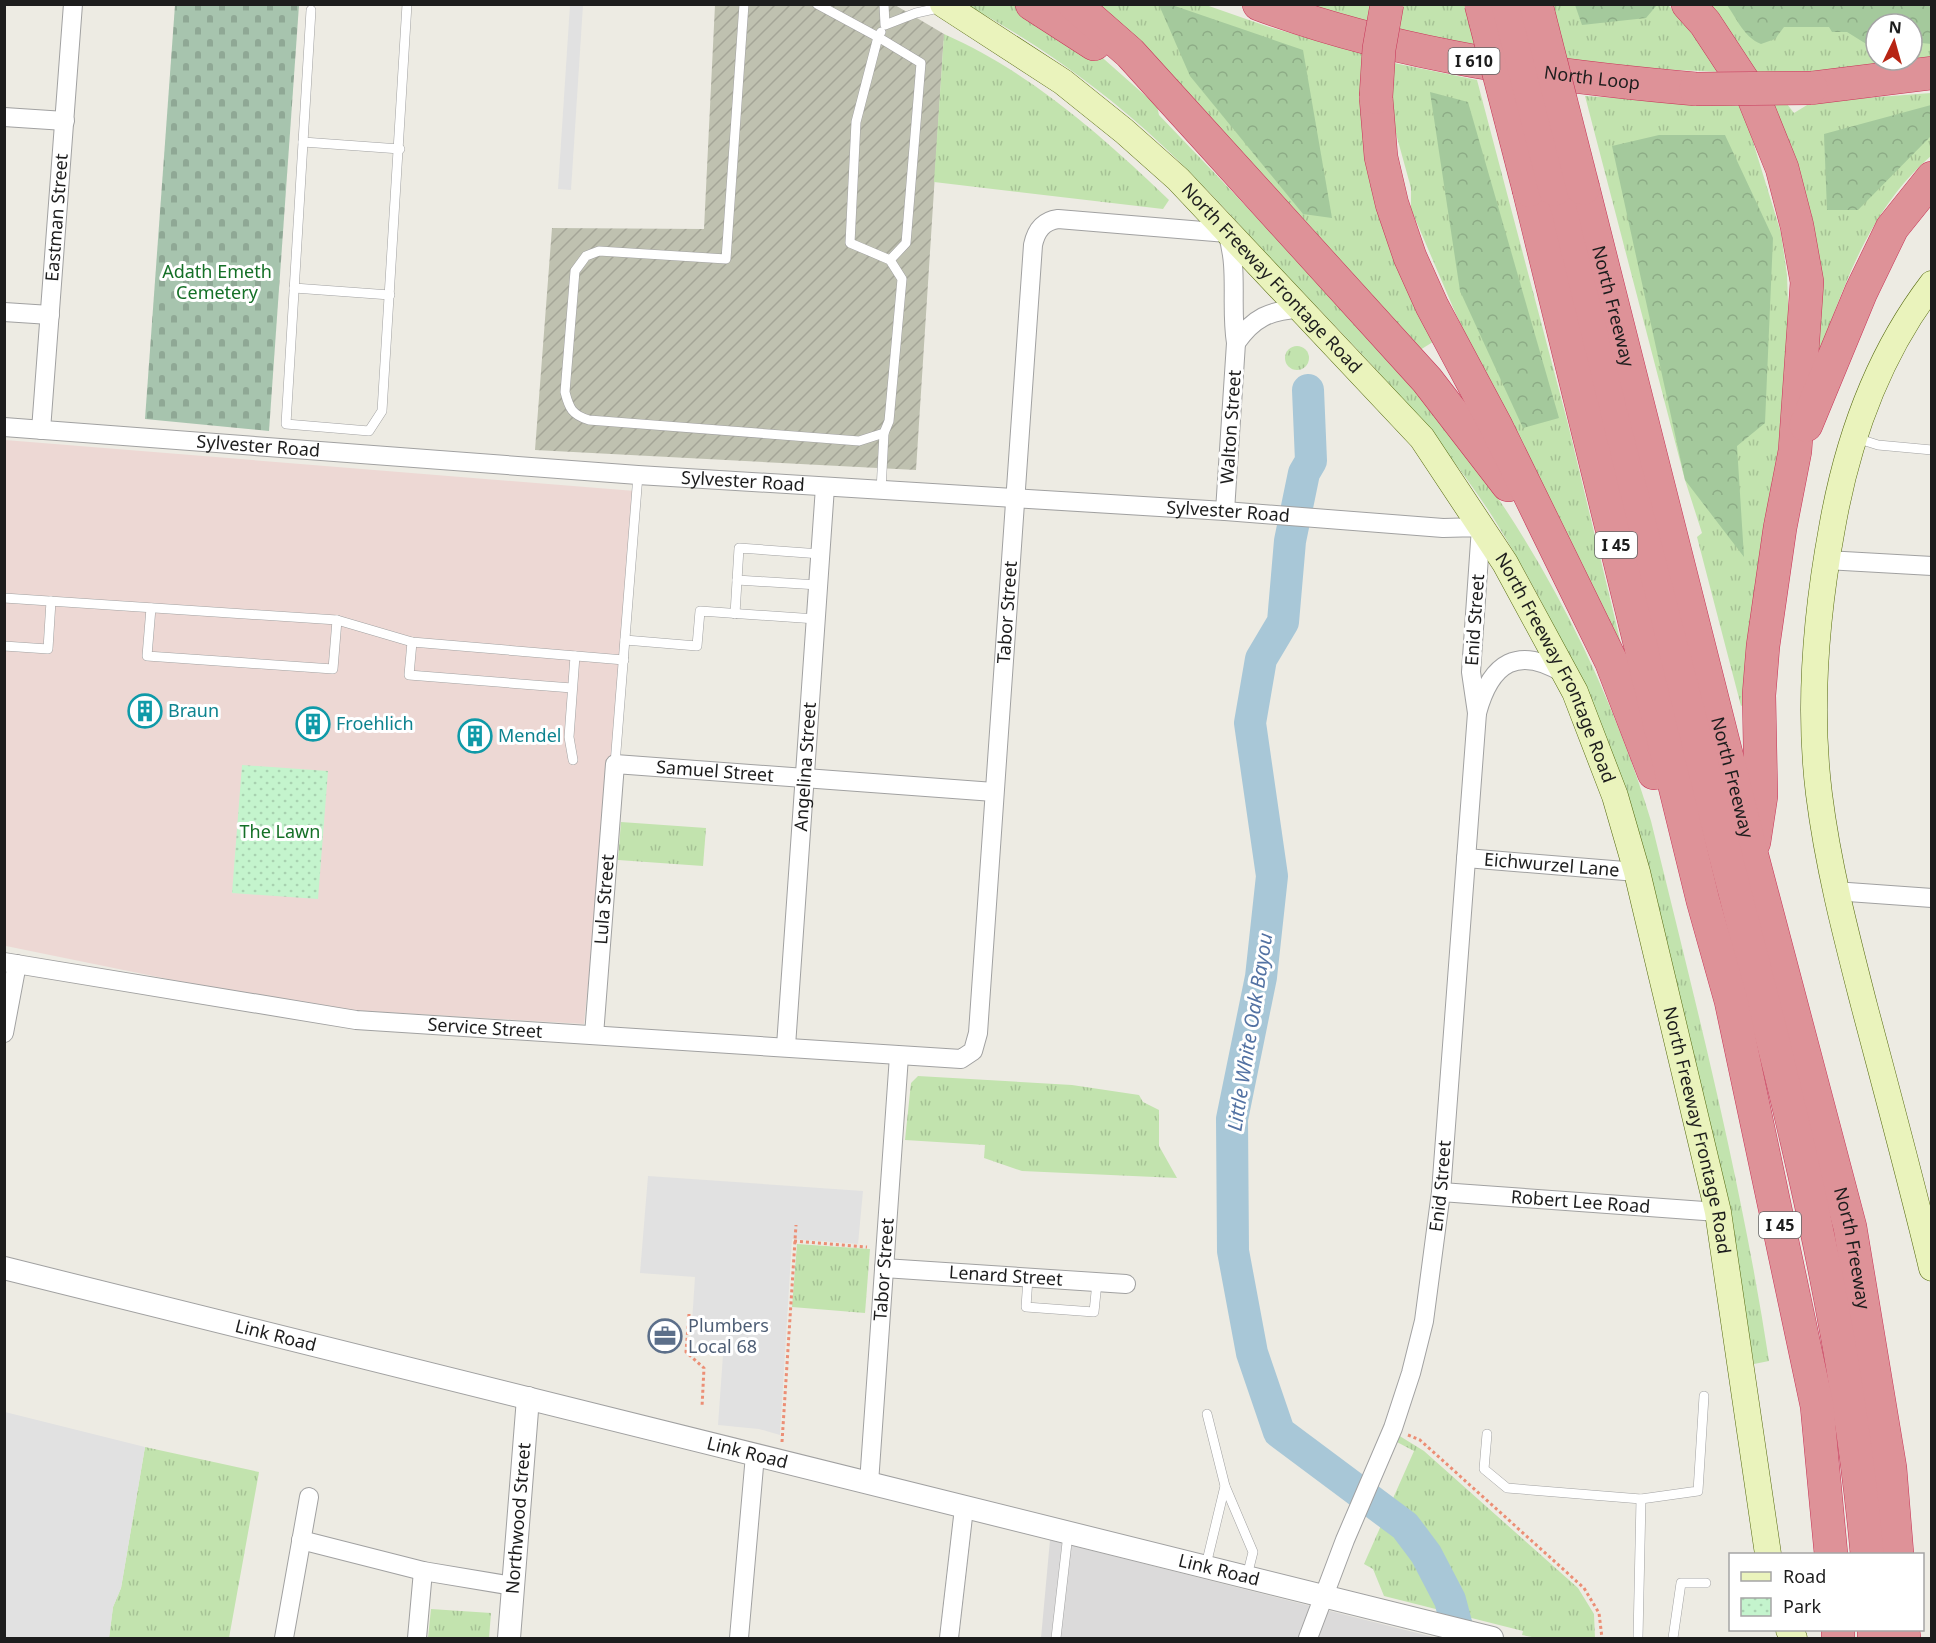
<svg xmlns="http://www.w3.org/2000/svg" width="1936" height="1643" font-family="'Noto Sans',sans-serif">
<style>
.residential{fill:#dbdada}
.commercial{fill:#edd8d4}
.construction{fill:url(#construction-furrows)}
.grass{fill:url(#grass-tufts);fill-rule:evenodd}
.forest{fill:url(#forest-crowns)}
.cemetery{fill:url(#cemetery-stones)}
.park{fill:url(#park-dots)}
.parking{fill:#e1e1e1}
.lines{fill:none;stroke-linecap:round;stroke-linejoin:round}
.river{stroke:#a8c7d7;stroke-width:32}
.service-casing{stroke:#a1a1a1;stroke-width:10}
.minor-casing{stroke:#a1a1a1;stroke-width:20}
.tertiary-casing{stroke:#a1a1a1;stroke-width:24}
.secondary-casing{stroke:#55690f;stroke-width:27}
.motorway-casing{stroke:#c73457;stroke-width:34}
.path{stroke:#ec8e75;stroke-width:3;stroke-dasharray:3 3;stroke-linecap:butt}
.service{stroke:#fff;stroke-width:9}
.minor{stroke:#fff;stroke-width:18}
.tertiary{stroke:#fff;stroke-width:22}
.secondary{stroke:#eaf3bc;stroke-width:26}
.motorway{stroke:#de9298;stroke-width:33}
.motorway-bridge-casing{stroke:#c73457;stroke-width:34;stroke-linecap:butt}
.motorway-bridge{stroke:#de9298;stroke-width:33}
.labels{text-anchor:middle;stroke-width:6;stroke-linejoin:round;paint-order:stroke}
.shield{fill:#fff;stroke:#616161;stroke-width:1.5}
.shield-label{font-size:16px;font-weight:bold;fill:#1d1d1d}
.street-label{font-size:18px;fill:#1d1d1d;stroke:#fff}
.park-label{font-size:18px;fill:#157027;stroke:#fff}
.culture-label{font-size:18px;fill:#0d838f;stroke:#fff;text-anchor:start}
.service-label{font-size:18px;fill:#4e5e75;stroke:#fff;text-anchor:start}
.water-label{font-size:20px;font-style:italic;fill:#5372a3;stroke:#fff}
</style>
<defs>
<pattern id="construction-furrows" width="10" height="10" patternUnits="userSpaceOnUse" patternTransform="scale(1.5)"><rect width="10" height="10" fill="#bfc1b0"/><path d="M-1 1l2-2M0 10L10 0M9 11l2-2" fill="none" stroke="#a4a597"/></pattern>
<pattern id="grass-tufts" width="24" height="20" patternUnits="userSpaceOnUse" patternTransform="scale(1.5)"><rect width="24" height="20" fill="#c2e3ae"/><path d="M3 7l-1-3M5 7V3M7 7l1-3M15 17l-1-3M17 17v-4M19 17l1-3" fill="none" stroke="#a6c295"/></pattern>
<pattern id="forest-crowns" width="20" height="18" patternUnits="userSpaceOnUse" patternTransform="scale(1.5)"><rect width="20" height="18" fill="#a4c99c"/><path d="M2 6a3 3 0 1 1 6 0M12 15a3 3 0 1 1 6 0" fill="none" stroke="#8dac86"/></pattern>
<pattern id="cemetery-stones" width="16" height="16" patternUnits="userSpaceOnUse" patternTransform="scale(1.5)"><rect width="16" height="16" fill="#a7c4ae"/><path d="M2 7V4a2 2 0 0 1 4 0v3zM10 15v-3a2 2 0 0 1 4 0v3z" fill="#8fa895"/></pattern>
<pattern id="park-dots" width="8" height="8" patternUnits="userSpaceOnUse" patternTransform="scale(1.5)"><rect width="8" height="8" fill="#c4f4cd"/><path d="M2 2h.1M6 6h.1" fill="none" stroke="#a8d1b0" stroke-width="1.8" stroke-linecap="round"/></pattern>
</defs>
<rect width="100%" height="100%" fill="#edebe3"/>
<polygon class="residential" points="1050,1540 1437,1638 1041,1638"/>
<polygon class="commercial" points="5,440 635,491 617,702 584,1024 332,1009 236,993 6,946 5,951"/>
<polygon class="construction" points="715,5 895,5 944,34 916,470 535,450 552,228 704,229"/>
<g class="grass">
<path d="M1016,4L1096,52L1157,106L1159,115C1227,186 1295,257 1360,329C1384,355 1408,380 1430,407C1531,529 1606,672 1651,821C1695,1000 1741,1178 1769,1361L1754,1364L1735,1257L1570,658C1547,611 1522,564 1494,519C1435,426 1356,348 1280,268C1242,228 1205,185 1164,147C1105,91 1038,44 967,5Z"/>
<polygon points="1092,5 1206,5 1269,27 1364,54 1436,340 1420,350"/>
<polygon points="1299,5 1668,5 1687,24 1723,72 1631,68 1425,39"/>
<path d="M1707,5H1931V61L1827,71L1753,72ZM1876,24H1912V60H1876Z"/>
<path d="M944,34C1030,72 1101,135 1169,200L1163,209L934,182Z"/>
<polygon points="1389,62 1477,80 1568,424 1628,673 1455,312 1411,209 1411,188 1387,101"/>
<path d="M1931,93V156C1869,209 1842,289 1816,364L1770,104H1787L1794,113L1812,102Z"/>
<polygon points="1585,96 1742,106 1781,233 1787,275 1790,353 1747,703 1741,706 1697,537 1702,533 1685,480"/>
<circle cx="1297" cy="358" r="12"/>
<polygon points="621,822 706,828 703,866 618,860"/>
<polygon points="918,1076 1072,1085 1139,1095 1143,1102 1159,1110 1159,1146 1177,1178 1022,1171 984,1158 985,1145 905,1140 911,1083"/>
<polygon points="797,1244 870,1249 865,1313 792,1307"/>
<polygon points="1398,1435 1424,1451 1578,1588 1594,1614 1595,1638 1537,1638 1522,1635 1523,1631 1384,1596 1373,1569 1364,1564 1414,1451 1395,1441"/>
<polygon points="145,1447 259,1472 229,1638 109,1638 113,1607 121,1588"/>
<polygon points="431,1609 491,1613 489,1638 428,1638"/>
</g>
<g class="forest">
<polygon points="1159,5 1172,5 1303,50 1332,218 1303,214 1190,76"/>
<polygon points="1575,5 1575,4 1657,5 1646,18 1582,25"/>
<path d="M1727,5H1931V44L1912,42V24H1876V50L1847,32H1832L1829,27H1784L1775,39L1761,44C1744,37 1737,19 1727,5Z"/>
<polygon points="1430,92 1468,102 1559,418 1523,428 1460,291"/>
<polygon points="1931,105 1931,136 1858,210 1827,210 1824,134"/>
<polygon points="1659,135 1725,135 1773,238 1765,423 1737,446 1744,557 1685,480 1612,146"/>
</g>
<polygon class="cemetery" points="175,5 299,5 269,431 145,419"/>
<polygon class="park" points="242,765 328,771 318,899 232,893"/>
<g class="parking">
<polygon points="570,5 583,5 571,190 558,189"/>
<polygon points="648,1176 863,1191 858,1244 792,1239 780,1435 759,1429 718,1425 723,1355 690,1352 695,1277 640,1273"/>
<polygon points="5,1412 145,1447 121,1588 113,1607 109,1638 5,1638"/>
</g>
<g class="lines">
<polyline class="river" points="1308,390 1311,461 1304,473 1290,541 1283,622 1261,659 1250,723 1272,876 1261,977 1232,1119 1233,1251 1252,1353 1279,1432 1405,1526 1426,1554 1450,1600 1460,1638"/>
<g class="service-casing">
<g id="service">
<path d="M744,4L726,259L599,251L586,256L575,271L565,392C569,408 572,415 589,420L859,441L884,433L889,421L902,279L890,260L850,243L856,122L878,37L921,63L906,243L890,260"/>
<polyline points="817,4 878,37 881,32"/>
<polyline points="884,4 885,25 916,13 943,7"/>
<polyline points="311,10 286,424 369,431 382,411 407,4"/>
<polyline points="303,142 400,149"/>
<polyline points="294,288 390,295"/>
<polyline points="1856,438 1878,445 1932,450"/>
<polyline points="881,491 884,433"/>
<polyline points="737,580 818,585"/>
<polyline points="4,598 337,620 412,642 624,660"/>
<polyline points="151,608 147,656 333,669 337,620"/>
<polyline points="735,614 739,548 821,554"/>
<polyline points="625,640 697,646 700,611 816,619"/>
<polyline points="412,642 409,675 572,688"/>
<polyline points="4,646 48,649 51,601"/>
<polyline points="573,760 569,737 575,656"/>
<polyline points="615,764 638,475"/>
<polyline points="1028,1278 1026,1307 1094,1312 1097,1282"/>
<polyline points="1487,1434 1484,1469 1507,1488 1641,1499"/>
<polyline points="1225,1486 1253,1552 1247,1576"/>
<polyline points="1206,1565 1225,1486 1207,1414"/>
<polyline points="1056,1638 1068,1534"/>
<polyline points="1638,1638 1641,1499 1698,1491 1704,1396"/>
<polyline points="1673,1638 1681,1583 1706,1583"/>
</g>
</g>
<g class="minor-casing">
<g id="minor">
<polyline points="4,117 65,121"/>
<polyline points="4,312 50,315"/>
<path d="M1236,343C1253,318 1270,310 1300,309"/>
<path id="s1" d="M4,427L638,475L1225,511L1443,528L1481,527L1471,672L1477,713"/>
<path id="s2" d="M41,430L73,4"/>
<polyline points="1826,560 1932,566"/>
<path id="s3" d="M1466,858L1637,872"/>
<polyline points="1834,891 1932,898"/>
<path id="s4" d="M4,962L356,1020L961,1059L973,1051L978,1033L1033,245C1036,231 1043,221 1058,219L1227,233C1239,269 1230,306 1236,343L1225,511"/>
<polyline points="4,1033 17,964"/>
<path id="s5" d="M594,1035L615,764L994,792"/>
<path id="s6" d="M786,1046L825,487"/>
<path id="s7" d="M1441,1192L1718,1212"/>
<path id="s8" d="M884,1268L1126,1284"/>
<path id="s9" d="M869,1483L899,1056"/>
<polyline points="301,1540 423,1571 513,1586"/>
<polyline points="284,1638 309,1497"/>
<polyline points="417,1638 423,1571"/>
<polyline points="739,1638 755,1455"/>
<polyline points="949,1638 964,1508"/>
<path id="s10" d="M1308,1638L1345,1540L1393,1428L1411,1373L1424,1321L1441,1192L1477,713C1491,662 1518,645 1565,674"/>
</g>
</g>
<g class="tertiary-casing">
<g id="tertiary">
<path id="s11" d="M4,1268L1492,1638"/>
<path id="s12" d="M509,1638L528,1398"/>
</g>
</g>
<g class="secondary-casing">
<g id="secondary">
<path id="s13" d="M943,4L1063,82L1124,131L1178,179L1422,438L1505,563L1575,692L1615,796L1637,872L1718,1212L1768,1554"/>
<path d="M1932,284C1878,355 1847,442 1832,528C1816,615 1808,706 1819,794C1828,866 1846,935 1864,1005C1887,1092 1911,1180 1932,1268"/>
<polyline points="1789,1630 1794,1638"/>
</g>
</g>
<g class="motorway-casing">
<g id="motorway">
<polyline points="1032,4 1094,44"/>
<polyline points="1074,4 1130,53 1427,380 1508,485"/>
<path id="s14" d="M1259,4C1398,56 1548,76 1696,89"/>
<polyline points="1688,4 1705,23 1753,96 1782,168 1797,226 1807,282 1795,451 1780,528 1763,646 1759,695 1761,796 1754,842"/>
<polyline points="1811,88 1932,73"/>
<polyline points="1376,97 1381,157 1392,204 1410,257 1432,306 1496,426 1611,661 1654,773"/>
<path id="s15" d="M1583,188L1752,856L1850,1227L1890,1468L1897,1554"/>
<path d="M1555,189C1611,422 1674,653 1733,885C1790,1105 1847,1327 1867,1554"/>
<polyline points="1529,190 1703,901 1731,1001 1817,1406 1831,1554"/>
<polyline points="1806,425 1861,292 1892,228 1932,178"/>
<polyline points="1838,1630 1838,1638"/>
<polyline points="1874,1630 1874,1638"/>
<polyline points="1903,1630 1904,1638"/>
</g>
</g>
<g class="path">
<polyline points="794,1241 867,1247"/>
<polyline points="689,1314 686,1352 704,1368 702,1407"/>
<polyline points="1408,1435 1420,1440 1584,1588 1599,1613 1602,1638"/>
<polyline points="782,1442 796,1225"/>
</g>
<use href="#service" class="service"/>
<use href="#minor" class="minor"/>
<use href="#tertiary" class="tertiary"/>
<use href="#secondary" class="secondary"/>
<use href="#motorway" class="motorway"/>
<g class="motorway-bridge-casing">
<g id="motorway-bridge">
<polyline points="1481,4 1529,190"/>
<polyline points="1508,4 1555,189"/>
<polyline points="1536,4 1583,188"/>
<polyline points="1696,89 1811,88"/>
<polyline points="1376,97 1379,49 1387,4"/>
</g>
</g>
<use href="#motorway-bridge" class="motorway-bridge"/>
</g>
<defs>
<g id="building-ring" transform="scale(1.725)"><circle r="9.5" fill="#fff" stroke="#0f9aa8" stroke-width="1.5"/><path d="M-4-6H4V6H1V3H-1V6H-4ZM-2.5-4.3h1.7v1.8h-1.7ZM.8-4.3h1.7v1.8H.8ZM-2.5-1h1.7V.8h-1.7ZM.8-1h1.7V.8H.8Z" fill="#0f9aa8"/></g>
<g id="office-ring" transform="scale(1.725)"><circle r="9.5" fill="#fff" stroke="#5c6f8a" stroke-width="1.5"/><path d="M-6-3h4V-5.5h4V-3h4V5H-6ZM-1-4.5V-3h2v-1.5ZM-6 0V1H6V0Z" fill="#5c6f8a"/></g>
</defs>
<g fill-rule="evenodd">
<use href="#building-ring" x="145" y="711"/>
<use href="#building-ring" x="313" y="724"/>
<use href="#building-ring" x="475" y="736"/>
<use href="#office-ring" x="665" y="1336"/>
</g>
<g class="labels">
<g class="shield">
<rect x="1448.5" y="48" width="51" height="26" rx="4.5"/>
<rect x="1595" y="532" width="42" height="26" rx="4.5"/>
<rect x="1759" y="1212" width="42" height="26" rx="4.5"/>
</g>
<g class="shield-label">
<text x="1474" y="67">I 610</text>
<text x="1616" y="551">I 45</text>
<text x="1780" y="1231">I 45</text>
</g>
<g class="street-label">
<text dy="6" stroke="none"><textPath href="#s14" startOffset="342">North Loop</textPath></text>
<text dy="6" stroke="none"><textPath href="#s2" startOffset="213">Eastman Street</textPath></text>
<text dy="6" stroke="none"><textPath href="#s13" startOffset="430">North Freeway Frontage Road</textPath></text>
<text dy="6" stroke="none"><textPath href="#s15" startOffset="122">North Freeway</textPath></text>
<text transform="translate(1231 427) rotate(-86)" y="6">Walton Street</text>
<text dy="6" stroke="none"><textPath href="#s1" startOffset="255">Sylvester Road</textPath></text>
<text dy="6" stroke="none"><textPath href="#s1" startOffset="741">Sylvester Road</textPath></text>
<text dy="6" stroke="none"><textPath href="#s1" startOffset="1227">Sylvester Road</textPath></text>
<text dy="6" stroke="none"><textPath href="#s4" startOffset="1418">Tabor Street</textPath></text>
<text transform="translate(1475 620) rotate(-86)" y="6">Enid Street</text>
<text dy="6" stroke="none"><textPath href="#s13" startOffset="916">North Freeway Frontage Road</textPath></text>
<text dy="6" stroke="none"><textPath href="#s6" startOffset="280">Angelina Street</textPath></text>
<text dy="6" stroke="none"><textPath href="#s5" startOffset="372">Samuel Street</textPath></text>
<text dy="6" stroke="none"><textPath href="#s15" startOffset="608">North Freeway</textPath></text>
<text dy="6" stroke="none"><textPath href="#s3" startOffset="86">Eichwurzel Lane</textPath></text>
<text dy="6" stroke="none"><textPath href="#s5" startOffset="136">Lula Street</textPath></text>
<text dy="6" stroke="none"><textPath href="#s4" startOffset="486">Service Street</textPath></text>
<text dy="6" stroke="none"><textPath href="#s13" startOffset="1402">North Freeway Frontage Road</textPath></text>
<text dy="6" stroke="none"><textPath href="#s10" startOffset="474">Enid Street</textPath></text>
<text dy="6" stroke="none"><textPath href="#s7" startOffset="140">Robert Lee Road</textPath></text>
<text dy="6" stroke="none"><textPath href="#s15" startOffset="1094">North Freeway</textPath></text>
<text dy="6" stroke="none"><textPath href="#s9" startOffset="214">Tabor Street</textPath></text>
<text dy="6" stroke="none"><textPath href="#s8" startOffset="122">Lenard Street</textPath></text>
<text dy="6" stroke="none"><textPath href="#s11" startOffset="280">Link Road</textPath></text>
<text dy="6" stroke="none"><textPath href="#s11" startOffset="766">Link Road</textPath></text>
<text dy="6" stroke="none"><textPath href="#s12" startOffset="120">Northwood Street</textPath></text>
<text dy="6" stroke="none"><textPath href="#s11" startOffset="1252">Link Road</textPath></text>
</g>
<g class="park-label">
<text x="217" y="278">Adath Emeth<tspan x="217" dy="21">Cemetery</tspan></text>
<text x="280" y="838">The Lawn</text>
</g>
<g class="culture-label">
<text x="168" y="717">Braun</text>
<text x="336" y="730">Froehlich</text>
<text x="498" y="742">Mendel</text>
</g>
<g class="service-label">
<text x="688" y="1332">Plumbers<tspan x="688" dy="21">Local 68</tspan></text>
</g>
<g class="water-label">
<text transform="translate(1250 1032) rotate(-81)" y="7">Little White Oak Bayou</text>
</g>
</g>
<rect width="1936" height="1643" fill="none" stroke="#1d1d1d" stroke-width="12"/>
<rect x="1729" y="1553" width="195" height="78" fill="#ffffff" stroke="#a5a5a5" stroke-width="1.5"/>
<rect x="1741" y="1572" width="30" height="9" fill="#eaf3bc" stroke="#a5a5a5" stroke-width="1.5"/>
<text x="1783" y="1583" font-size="18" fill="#1d1d1d">Road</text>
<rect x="1741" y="1598" width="30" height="18" fill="url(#park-dots)" stroke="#a5a5a5" stroke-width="1.5"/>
<text x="1783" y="1613" font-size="18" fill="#1d1d1d">Park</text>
<g transform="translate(1894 42) rotate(5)"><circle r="28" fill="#ffffff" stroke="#a5a5a5" stroke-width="1.5"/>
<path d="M0-4.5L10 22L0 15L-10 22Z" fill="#b72413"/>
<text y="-9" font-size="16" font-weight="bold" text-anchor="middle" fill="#1d1d1d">N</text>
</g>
</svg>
